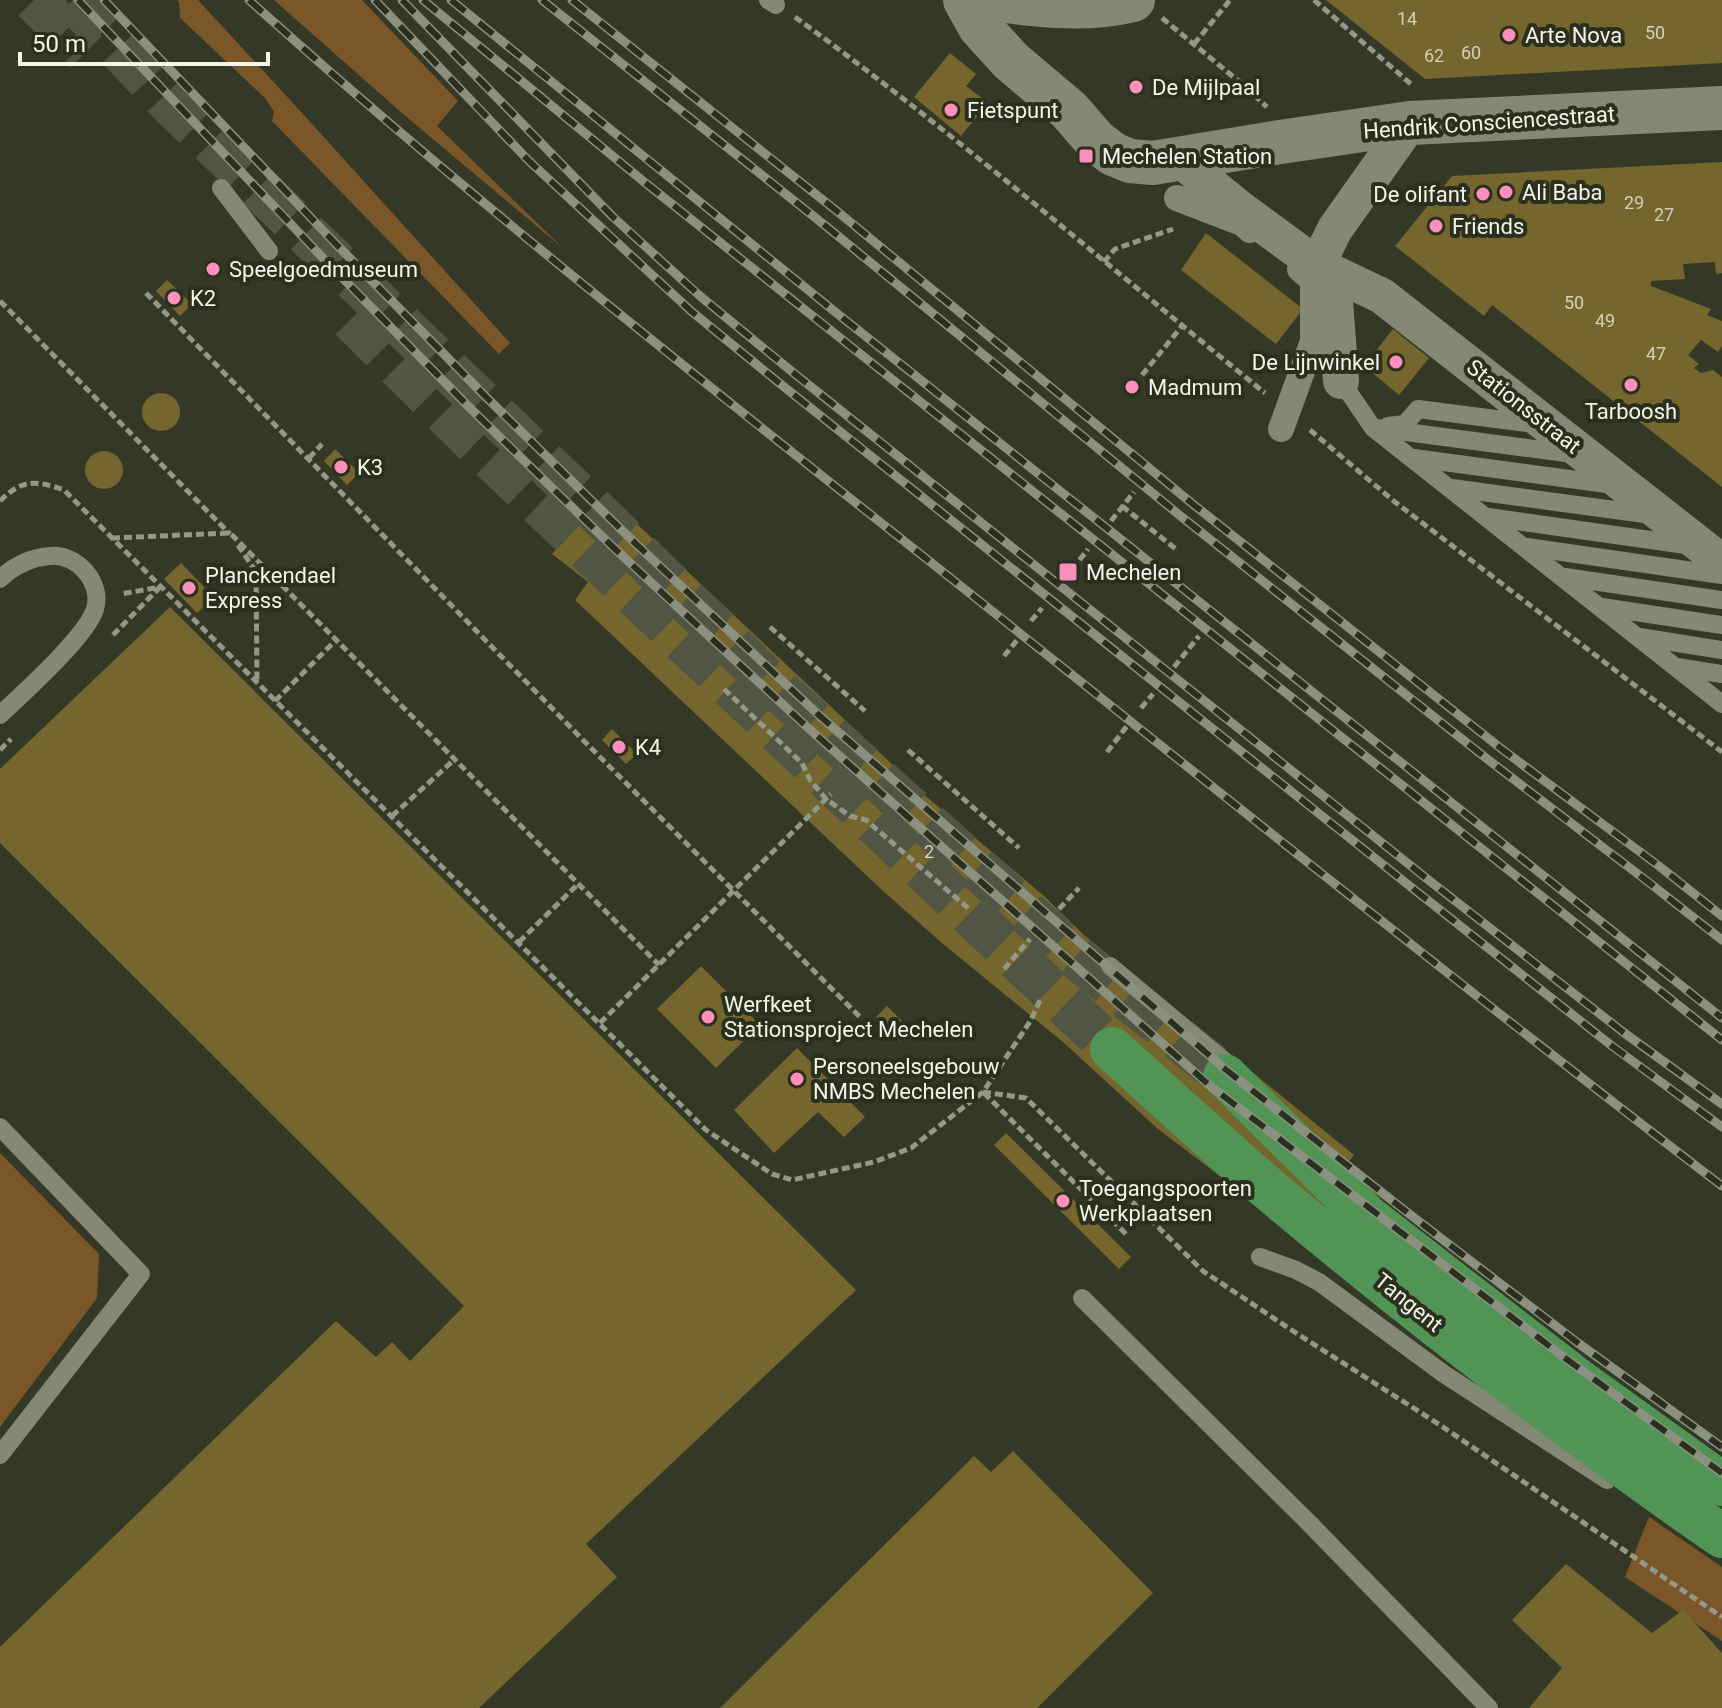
<svg xmlns="http://www.w3.org/2000/svg" width="1722" height="1708" font-family="Roboto,sans-serif">
<style>
.green{fill:#7a5629}
.building{fill:#74662c}
.lines{fill:none;stroke-linecap:round;stroke-linejoin:round}
.trunk-tunnel{stroke:#505544;stroke-width:44;stroke-dasharray:44 22;stroke-linecap:butt}
.path{stroke:#949889;stroke-width:5;stroke-dasharray:8 4;stroke-linecap:butt}
.service{stroke:#838975;stroke-width:18}
.pedestrian{stroke:#838975;stroke-width:26}
.minor{stroke:#838975;stroke-width:36}
.tertiary{stroke:#838975;stroke-width:44}
.secondary{stroke:#838975;stroke-width:44}
.trunk{stroke:#529456;stroke-width:44}
.rail-casing{stroke:#8c9081;stroke-width:9}
.rail{stroke:#2a2f1e;stroke-width:6;stroke-dasharray:18;stroke-linecap:butt}
.poi-dot{fill:#fe8ebb;stroke:#2a2f1e;stroke-width:3}
.labels{text-anchor:middle;stroke-width:8;stroke-linejoin:round;paint-order:stroke}
.number-label{font-size:18px;fill:#d2d1ba}
.poi-label{font-size:22px;fill:#f2f5ea;stroke:#2a2f1e;text-anchor:start}
.street-label{font-size:22px;fill:#f2f5ea;stroke:#2a2f1e}
</style>
<rect width="100%" height="100%" fill="#343927"/>
<g class="green">
<polygon points="177,0 198,0 303,114 510,343 499,354 272,121 274,112 266,99 180,18 179,2"/>
<polygon points="274,0 362,0 458,101 437,126 564,249 403,114"/>
<polygon points="0,1153 99,1254 97,1298 0,1427"/>
<polygon points="1649,1517 1722,1567 1722,1641 1625,1577"/>
</g>
<g class="building">
<polygon points="1326,0 1722,0 1722,63 1425,79"/>
<polygon points="950,53 976,74 966,86 988,103 961,136 914,97"/>
<polygon points="1722,162 1722,273 1716,274 1715,262 1683,264 1685,279 1651,281 1651,286 1711,309 1707,315 1722,321 1722,346 1718,352 1701,340 1688,355 1699,364 1694,368 1701,373 1713,370 1722,377 1722,487 1492,305 1484,316 1395,246 1452,176"/>
<polygon points="1206,233 1303,309 1276,344 1181,270"/>
<polygon points="167,280 192,304 180,316 156,291"/>
<polygon points="1393,329 1429,358 1399,395 1364,366"/>
<circle cx="161" cy="412" r="19"/>
<polygon points="335,449 359,473 347,485 324,461"/>
<circle cx="104" cy="470" r="19"/>
<polygon points="595,507 628,532 636,523 928,798 1044,896 1084,935 1354,1155 1346,1165 1381,1199 1338,1250 1242,1193 1158,1129 1063,1042 942,943 883,891 575,600 588,582 552,554"/>
<polygon points="181,563 214,597 197,613 164,579"/>
<polygon points="170,607 856,1290 586,1544 617,1577 479,1708 0,1708 0,1647 336,1321 376,1357 392,1342 410,1361 464,1306 0,843 0,769"/>
<polygon points="612,729 637,754 626,764 602,740"/>
<polygon points="701,966 760,1025 716,1068 657,1009"/>
<polygon points="887,1006 911,1030 899,1041 876,1017"/>
<polygon points="797,1048 865,1117 844,1137 818,1112 774,1153 734,1110"/>
<polygon points="1006,1133 1131,1257 1119,1269 994,1145"/>
<polygon points="1013,1451 1153,1593 1037,1708 720,1708 974,1456 991,1472"/>
<polygon points="1566,1564 1652,1633 1683,1610 1722,1653 1722,1708 1529,1708 1562,1668 1512,1620"/>
</g>
<g class="lines">
<g class="trunk-tunnel">
<polyline points="34,0 86,52"/>
<polyline points="73,0 172,105 611,526 768,681 1082,962 1225,1076"/>
<polyline points="351,319 473,441 1112,1049"/>
</g>
<g class="path">
<polyline points="1314,0 1411,84"/>
<path d="M795,17C957,135 1109,267 1265,393"/>
<polyline points="1162,18 1242,84 1267,107"/>
<polyline points="1194,44 1230,0"/>
<polyline points="1104,262 1115,249 1173,229"/>
<polyline points="146,293 584,741 862,1019"/>
<polyline points="0,301 230,534"/>
<polyline points="1142,375 1182,326"/>
<polyline points="1310,430 1395,502 1722,752"/>
<polyline points="309,458 322,444"/>
<path d="M0,501C22,479 36,480 64,490L706,1130L772,1174L792,1180L874,1162L911,1148L983,1092L1031,1020L1040,1000"/>
<polyline points="1122,506 1177,550"/>
<polyline points="1111,521 1134,492"/>
<polyline points="112,538 230,533 659,965"/>
<polyline points="238,545 256,572 257,682"/>
<polyline points="1065,579 1088,549"/>
<polyline points="1031,621 1042,608"/>
<polyline points="770,627 865,711"/>
<polyline points="113,635 160,587 121,594"/>
<polyline points="1004,656 1018,639"/>
<polyline points="1174,667 1199,636"/>
<polyline points="724,689 802,763 810,780 826,799 850,816 866,820 969,909"/>
<polyline points="275,701 336,640"/>
<polyline points="1141,708 1153,694"/>
<polyline points="0,750 11,739"/>
<polyline points="908,750 1019,848"/>
<polyline points="1107,752 1127,726"/>
<polyline points="392,816 455,759"/>
<polyline points="1059,909 1079,888"/>
<polyline points="519,942 578,884"/>
<polyline points="1004,969 1030,939"/>
<polyline points="600,1023 831,794"/>
<polyline points="983,1092 1026,1098 1203,1271 1293,1331 1440,1425 1722,1617"/>
<polyline points="984,1093 1127,1235"/>
</g>
<g class="service">
<polyline points="768,0 776,5"/>
<polyline points="221,188 269,251"/>
<polyline points="1341,381 1373,428 1722,704"/>
<polyline points="1388,426 1405,424 1418,409 1535,424"/>
<polyline points="1376,428 1573,454"/>
<polyline points="1414,458 1614,485"/>
<polyline points="1452,488 1652,515"/>
<polyline points="1488,517 1693,546"/>
<polyline points="1527,547 1722,575"/>
<polyline points="1565,577 1722,600"/>
<path d="M0,579C13,566 32,557 50,556C77,553 103,583 95,609C87,636 23,693 0,715"/>
<polyline points="1602,607 1722,625"/>
<polyline points="1640,637 1722,650"/>
<polyline points="1677,667 1722,674"/>
<polyline points="1110,966 1235,1070"/>
<polyline points="0,1127 141,1274 0,1455"/>
<polyline points="1260,1257 1296,1270 1319,1282 1444,1374 1607,1480"/>
<polyline points="1082,1298 1311,1525 1489,1708"/>
</g>
<g class="pedestrian">
<polyline points="1177,198 1242,223 1250,230"/>
<polyline points="1281,429 1313,341 1313,280 1300,269"/>
</g>
<g class="minor">
<polyline points="1179,159 1238,207 1317,265 1335,301 1341,381"/>
<polyline points="1317,265 1382,296 1722,562"/>
<polyline points="1317,265 1335,229 1410,123"/>
</g>
<polyline class="tertiary" points="965,0 980,27 1011,61 1069,110 1096,141 1113,154 1130,161 1153,163 1280,142 1410,123 1722,108"/>
<path class="secondary" d="M998,0C1044,6 1087,11 1133,0"/>
<g class="trunk">
<path d="M1112,1049C1164,1096 1216,1144 1270,1190C1415,1312 1566,1428 1722,1536"/>
<polyline points="1225,1076 1367,1217 1572,1376 1722,1484"/>
</g>
<g class="rail-casing">
<g id="rail">
<polyline points="78,0 323,258 472,410 615,549 806,726 1209,1085 1565,1358 1722,1473"/>
<polyline points="104,0 333,241 488,399 636,544 821,717 1225,1069 1408,1213 1578,1343 1722,1447"/>
<path d="M249,0C470,199 705,383 938,568C1198,775 1458,984 1722,1186"/>
<polyline points="375,0 529,161 691,311 778,382 1416,891 1612,1046 1722,1127"/>
<polyline points="402,0 613,217 700,296 790,370 1426,878 1623,1032 1722,1104"/>
<polyline points="423,0 643,181 1722,1040"/>
<polyline points="451,0 834,311 1722,1018"/>
<polyline points="542,0 827,227 1183,518 1491,762 1647,881 1722,940"/>
<polyline points="572,0 838,212 1194,505 1503,750 1659,866 1722,916"/>
</g>
</g>
<use href="#rail" class="rail"/>
</g>
<g class="poi-dot">
<circle cx="1509" cy="35" r="8"/>
<circle cx="1136" cy="87" r="8"/>
<circle cx="951" cy="110" r="8"/>
<rect x="1078" y="148" width="16" height="16" rx="4"/>
<circle cx="1506" cy="192" r="8"/>
<circle cx="1483" cy="194" r="8"/>
<circle cx="1436" cy="226" r="8"/>
<circle cx="213" cy="269" r="8"/>
<circle cx="174" cy="298" r="8"/>
<circle cx="1396" cy="362" r="8"/>
<circle cx="1631" cy="385" r="8"/>
<circle cx="1132" cy="387" r="8"/>
<circle cx="341" cy="467" r="8"/>
<rect x="1058" y="562" width="20" height="20" rx="4"/>
<circle cx="189" cy="588" r="8"/>
<circle cx="619" cy="747" r="8"/>
<circle cx="708" cy="1017" r="8"/>
<circle cx="797" cy="1079" r="8"/>
<circle cx="1063" cy="1201" r="8"/>
</g>
<g class="labels">
<g class="number-label">
<text x="1407" y="25">14</text>
<text x="1655" y="39">50</text>
<text x="1471" y="59">60</text>
<text x="1434" y="62">62</text>
<text x="1634" y="209">29</text>
<text x="1664" y="221">27</text>
<text x="1574" y="309">50</text>
<text x="1605" y="327">49</text>
<text x="1656" y="360">47</text>
<text x="929" y="858">2</text>
</g>
<g class="poi-label">
<text x="1525" y="43">Arte Nova</text>
<text x="1152" y="95">De Mijlpaal</text>
<text x="967" y="118">Fietspunt</text>
<text x="1102" y="164">Mechelen Station</text>
<text x="1522" y="200">Ali Baba</text>
<text x="1467" y="202" text-anchor="end">De olifant</text>
<text x="1452" y="234">Friends</text>
<text x="229" y="277">Speelgoedmuseum</text>
<text x="190" y="306">K2</text>
<text x="1380" y="370" text-anchor="end">De Lijnwinkel</text>
<text x="1148" y="395">Madmum</text>
<text x="1631" y="419" text-anchor="middle">Tarboosh</text>
<text x="357" y="475">K3</text>
<text x="1086" y="580">Mechelen</text>
<text x="205" y="583">Planckendael<tspan x="205" dy="25">Express</tspan></text>
<text x="635" y="755">K4</text>
<text x="724" y="1012">Werfkeet<tspan x="724" dy="25">Stationsproject Mechelen</tspan></text>
<text x="813" y="1074">Personeelsgebouw<tspan x="813" dy="25">NMBS Mechelen</tspan></text>
<text x="1079" y="1196">Toegangspoorten<tspan x="1079" dy="25">Werkplaatsen</tspan></text>
</g>
<g class="street-label">
<text transform="translate(1489 122) rotate(-4)" y="8">Hendrik Consciencestraat</text>
<text transform="translate(1524 406) rotate(38)" y="8">Stationsstraat</text>
<text transform="translate(1409 1302) rotate(39)" y="8">Tangent</text>
</g>
</g>
<path d="M20 52v12h248v-12" fill="none" stroke="#f2f5ea" stroke-width="4"/>
<text x="32" y="52" font-size="24" fill="#f2f5ea" stroke="#2a2f1e" stroke-width="6" paint-order="stroke">50 m</text>
</svg>
